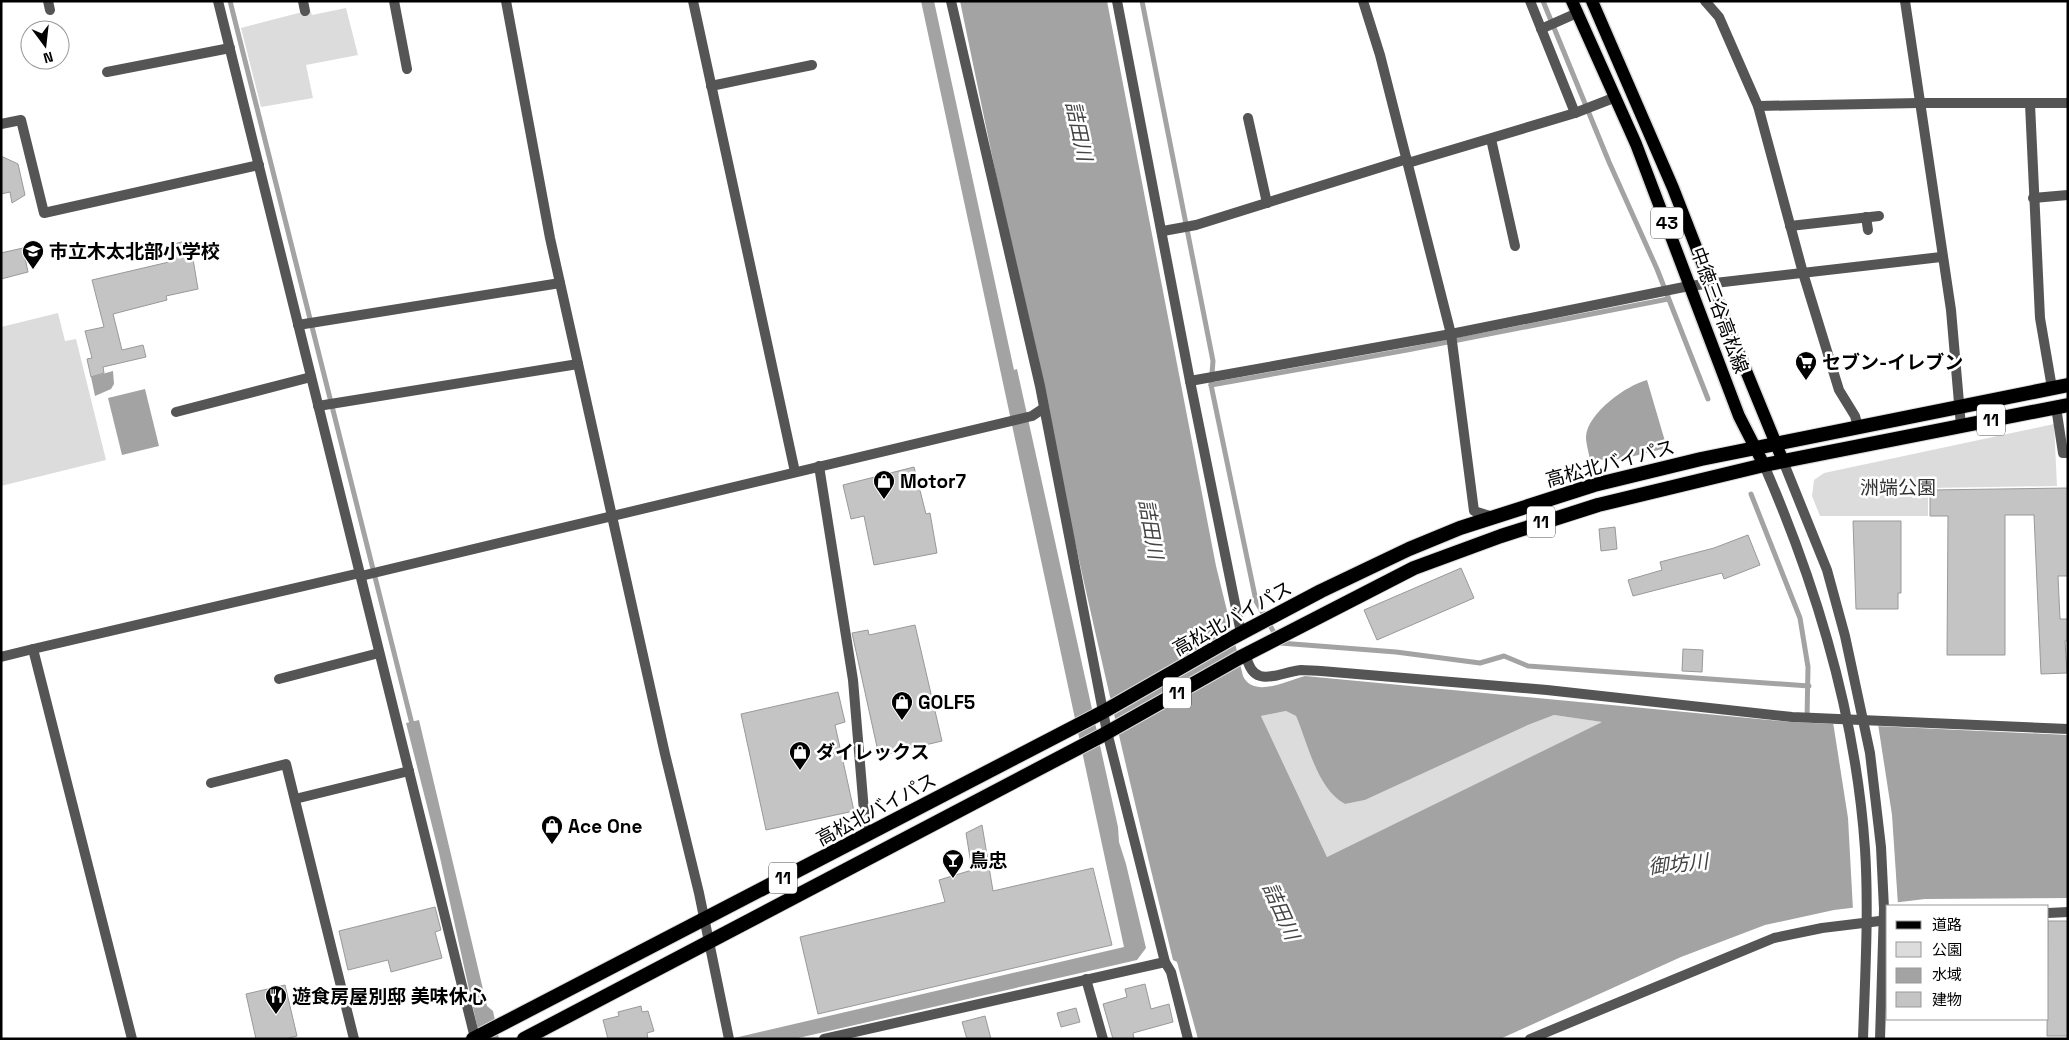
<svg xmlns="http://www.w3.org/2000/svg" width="2069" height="1040" font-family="'Space Grotesk','Noto Sans JP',sans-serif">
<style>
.green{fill:#dcdcdc}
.water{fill:#a3a3a3;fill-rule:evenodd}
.pier{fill:#fff}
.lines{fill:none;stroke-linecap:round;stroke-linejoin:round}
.stream{stroke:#a3a3a3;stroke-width:5}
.building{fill:#c4c4c4;stroke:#999}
.primary-casing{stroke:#dbdbdb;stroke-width:15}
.trunk-casing{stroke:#dbdbdb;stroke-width:16}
.minor{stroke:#555;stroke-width:10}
.tertiary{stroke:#555;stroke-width:10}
.primary{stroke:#000;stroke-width:12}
.trunk{stroke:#000;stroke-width:14}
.labels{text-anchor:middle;stroke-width:5;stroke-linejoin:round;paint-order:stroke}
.shield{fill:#fff;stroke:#4c4c4c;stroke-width:1}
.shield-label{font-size:18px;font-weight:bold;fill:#000}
.poi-label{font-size:19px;font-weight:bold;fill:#000;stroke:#fff;text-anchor:start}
.street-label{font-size:19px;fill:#000;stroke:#fff}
.park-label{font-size:19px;fill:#333;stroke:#fff}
.water-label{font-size:20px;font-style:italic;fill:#444;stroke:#fff}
</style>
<rect width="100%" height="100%" fill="#fff"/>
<g class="green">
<polygon points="346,8 358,55 306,65 313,98 261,107 241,28 310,10 312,15"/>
<polygon points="58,313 65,341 76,339 106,460 1,486 1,327"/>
<polygon points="2054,424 2057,486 1928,488 1928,516 1820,516 1812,496 1814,480 1824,473"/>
<path d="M1286,711L1296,716C1308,744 1317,789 1345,804L1365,800L1528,725L1554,715L1603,722L1327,857L1261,716Z"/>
</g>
<g class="water">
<polygon points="921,1 934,1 1014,370 1017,369 1118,827 1119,842 1126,864 1146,948 1137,960 794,1039 730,1039 1124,947"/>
<path d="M960,1H1107L1216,566L1243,676C1254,699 1288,680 1305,676L1791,722L2068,735V898L1925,899L1834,910L1765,925L1681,957L1500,1039H1198L1177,962L1173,960C1094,642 1026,322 960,1ZM1286,711L1296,716C1308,744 1317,789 1345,804L1365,800L1528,725L1554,715L1602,722L1327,857L1261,716Z"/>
<polygon points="113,371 114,384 111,389 95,396 91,377"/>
<path d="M1647,380L1667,448L1622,459L1590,460C1589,453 1586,444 1586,437C1587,413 1627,385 1647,380Z"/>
<polygon points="145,389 159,446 122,455 108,398"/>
<polygon points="419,720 487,1006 493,1011 499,1039 480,1039 439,853 406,723"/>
</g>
<polygon class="pier" points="1833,722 1878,724 1892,815 1898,905 1853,910 1848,818"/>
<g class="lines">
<g class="stream">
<polyline points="230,1 413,728"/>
<polyline points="1142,1 1213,361 1211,385 1256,601 1280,643 1396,652 1480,663 1504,656 1528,666 1809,686"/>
<polyline points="1543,1 1609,162 1657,269 1708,399"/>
<polyline points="1211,385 1407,350 1668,299"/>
<polyline points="1751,494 1800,618 1808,667 1807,719"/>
</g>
</g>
<g class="building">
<polygon points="1,156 18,164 25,195 12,203 10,192 1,194"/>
<polygon points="182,242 186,255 192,253 198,289 166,296 167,300 113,314 122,350 143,345 146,357 103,367 104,373 91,377 87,359 92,358 85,331 104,327 92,280 169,262 165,246"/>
<polygon points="23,248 28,272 1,279 1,253"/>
<polygon points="914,467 926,514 930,513 937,553 874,565 864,516 851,519 843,485"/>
<polygon points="2068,488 2068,576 2058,576 2060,619 2068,619 2068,641 2065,641 2067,673 2041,674 2034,515 2005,515 2005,655 1947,655 1948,516 1930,516 1930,490"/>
<polygon points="1853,521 1901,521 1901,593 1898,593 1898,609 1856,609"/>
<polygon points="1615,527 1617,549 1601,551 1599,529"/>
<polygon points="1748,535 1760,565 1724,579 1722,573 1633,596 1628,580 1662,570 1660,562 1714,548"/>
<polygon points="1461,568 1474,598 1377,640 1364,610"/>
<polygon points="915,625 942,741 879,756 852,633 868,630 869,635"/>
<polygon points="1683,649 1703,650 1702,672 1682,671"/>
<polygon points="838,692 845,722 835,725 854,811 766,830 741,714"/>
<polygon points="982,825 993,891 1093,868 1112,945 818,1014 800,937 945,902 939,880 972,870 966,833"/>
<polygon points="435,907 441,930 435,932 442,958 391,972 388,960 348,970 339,931"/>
<polygon points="2048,921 2068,921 2068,1036 2047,1036"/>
<polygon points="1145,984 1151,1009 1169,1004 1173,1022 1133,1033 1134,1039 1113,1039 1103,1004 1127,997 1125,989"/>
<polygon points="285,985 297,1036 285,1039 256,1039 246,994"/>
<polygon points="641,1006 642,1012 648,1011 654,1031 647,1033 648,1039 608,1039 603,1020 619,1016 618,1012"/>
<polygon points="1076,1008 1080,1022 1061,1027 1057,1013"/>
<polygon points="985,1016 991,1039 967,1039 962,1022"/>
</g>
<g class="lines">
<g class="primary-casing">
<g id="primary">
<polyline points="1572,1 1636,144 1739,416 1764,465"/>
<polyline points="1592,1 1673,188 1710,283 1783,461"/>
</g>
</g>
<g class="trunk-casing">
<g id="trunk">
<polyline points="473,1039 1103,712 1234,637 1321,591 1409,549 1460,528 1594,485 1701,459 2068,385"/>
<polyline points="524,1039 1101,736 1239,658 1414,568 1501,536 1598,505 1764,465 2068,405"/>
</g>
</g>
<g class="minor">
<polyline points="48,1 50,10"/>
<polyline points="218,1 475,1038"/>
<polyline points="303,1 305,11"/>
<polyline points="394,1 407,69"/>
<polyline points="506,1 550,238 665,754 699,893 729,1039"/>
<polyline points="693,1 795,472"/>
<polyline points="1117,1 1190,381 1241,633"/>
<polyline points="1363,1 1380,55 1451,334 1474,511 1493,517"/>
<polyline points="1530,1 1575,113"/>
<polyline points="1705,1 1719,17 1758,106 1803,273 1839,390 1855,416 1858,427"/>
<polyline points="1905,1 1951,310 1961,426"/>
<polyline points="1541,29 1577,13"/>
<polyline points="107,72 230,48"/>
<polyline points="711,86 812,65"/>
<polyline points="2030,104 2040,318 2052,388"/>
<polyline points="1758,106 1919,103 2068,103"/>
<polyline points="1248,118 1267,203"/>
<polyline points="1,124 21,120 44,213 259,165"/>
<polyline points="1491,139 1515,246"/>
<polyline points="1408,163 1575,113 1616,97"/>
<polyline points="2033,198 2068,195"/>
<polyline points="1866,217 1868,230"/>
<polyline points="1790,226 1879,216"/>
<polyline points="1163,231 1196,225 1407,159"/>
<polyline points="298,325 560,283"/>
<polyline points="1190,381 1451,334 1689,286 1941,257"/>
<polyline points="318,406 578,364"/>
<polyline points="2056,407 2063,453 2068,453"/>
<polyline points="176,412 311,377"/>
<polyline points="819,466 853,680 866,835"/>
<polyline points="361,576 1032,416 1044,408"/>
<polyline points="33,649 360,573"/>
<path d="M1246,655C1253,690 1276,673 1301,670C1308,670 1315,671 1321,671L1547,690L1792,717L2068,729"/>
<polyline points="1,657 33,649 132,1039"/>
<polyline points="279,679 379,653"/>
<polyline points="211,783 286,764 354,1039"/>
<polyline points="295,799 409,771"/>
<polyline points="2048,913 2068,912"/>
<polyline points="1165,962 1171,972 1188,1039"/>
<polyline points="1086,979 1103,1039"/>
<polyline points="824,1039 1165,962 1107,732 1040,386 951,1"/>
<polyline points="1530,1039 1774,938 1822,928 1888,920"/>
</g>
<g class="tertiary">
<polyline points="1783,461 1827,570 1845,636 1870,753 1881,847 1884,909 1880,1039"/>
<path d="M1764,465C1817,587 1856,716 1865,849C1869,912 1865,976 1863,1039"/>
</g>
<use href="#primary" class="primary"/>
<use href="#trunk" class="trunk"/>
</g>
<defs>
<g id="school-pin" transform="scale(1.125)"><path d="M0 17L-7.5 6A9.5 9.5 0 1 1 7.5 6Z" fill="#000" stroke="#fff"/><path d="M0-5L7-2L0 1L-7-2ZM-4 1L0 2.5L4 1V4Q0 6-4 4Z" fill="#fff"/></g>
<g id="supermarket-pin" transform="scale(1.125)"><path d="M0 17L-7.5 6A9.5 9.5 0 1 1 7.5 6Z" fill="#000" stroke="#fff"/><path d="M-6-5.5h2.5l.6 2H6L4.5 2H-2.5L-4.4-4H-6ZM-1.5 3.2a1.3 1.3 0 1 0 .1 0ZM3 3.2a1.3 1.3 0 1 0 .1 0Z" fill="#fff"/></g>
<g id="shop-pin" transform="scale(1.125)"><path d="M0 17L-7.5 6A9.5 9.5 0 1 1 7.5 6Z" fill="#000" stroke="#fff"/><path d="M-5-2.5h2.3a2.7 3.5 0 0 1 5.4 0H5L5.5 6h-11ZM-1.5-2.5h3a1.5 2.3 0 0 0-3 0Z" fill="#fff"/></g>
<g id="bar-pin" transform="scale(1.125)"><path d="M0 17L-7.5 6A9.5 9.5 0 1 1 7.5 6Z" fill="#000" stroke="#fff"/><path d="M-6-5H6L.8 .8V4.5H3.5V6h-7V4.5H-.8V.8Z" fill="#fff"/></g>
<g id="restaurant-pin" transform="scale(1.125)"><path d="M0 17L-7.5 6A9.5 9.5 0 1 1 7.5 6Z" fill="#000" stroke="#fff"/><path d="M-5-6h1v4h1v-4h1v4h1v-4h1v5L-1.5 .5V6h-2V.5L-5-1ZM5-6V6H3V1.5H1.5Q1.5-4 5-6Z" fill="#fff"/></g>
</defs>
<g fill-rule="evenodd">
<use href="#school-pin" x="33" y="251"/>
<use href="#supermarket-pin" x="1806" y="362"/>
<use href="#shop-pin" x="884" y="481"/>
<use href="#shop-pin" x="902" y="702"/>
<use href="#shop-pin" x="800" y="752"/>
<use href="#shop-pin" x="552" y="826"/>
<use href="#bar-pin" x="953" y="860"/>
<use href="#restaurant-pin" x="276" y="996"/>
</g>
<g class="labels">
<g class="shield">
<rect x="1651" y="207.5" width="32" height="31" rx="4"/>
<rect x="1977" y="404.5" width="28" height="31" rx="4"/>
<rect x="1527" y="506.5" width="28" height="31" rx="4"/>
<rect x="1163" y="677.5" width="28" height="31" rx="4"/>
<rect x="769" y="862.5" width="28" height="31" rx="4"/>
</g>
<g class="shield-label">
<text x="1667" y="229">43</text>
<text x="1991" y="426">11</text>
<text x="1541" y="528">11</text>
<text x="1177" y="699">11</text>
<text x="783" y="884">11</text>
</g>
<g class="poi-label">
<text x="49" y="258">市立木太北部小学校</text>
<text x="1822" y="369">セブン-イレブン</text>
<text x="900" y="488">Motor7</text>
<text x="918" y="709">GOLF5</text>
<text x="816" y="759">ダイレックス</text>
<text x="568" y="833">Ace One</text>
<text x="969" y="867">鳥忠</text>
<text x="292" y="1003">遊食房屋別邸 美味休心</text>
</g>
<g class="street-label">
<text transform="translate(1720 310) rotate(70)" y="7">中徳三谷高松線</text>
<text transform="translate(1610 463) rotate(-15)" y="7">高松北バイパス</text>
<text transform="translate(1232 618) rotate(-29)" y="7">高松北バイパス</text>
<text transform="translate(876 809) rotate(-28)" y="7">高松北バイパス</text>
</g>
<g class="park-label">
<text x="1898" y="494">洲端公園</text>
</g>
<g class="water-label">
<text transform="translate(1079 131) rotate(78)" y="7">詰田川</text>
<text transform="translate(1151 529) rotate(80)" y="7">詰田川</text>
<text transform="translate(1678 864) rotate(-6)" y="7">御坊川</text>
<text transform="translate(1281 911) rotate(66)" y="7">詰田川</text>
</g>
</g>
<rect width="2069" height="1040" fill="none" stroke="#000000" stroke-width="5"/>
<rect x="1886" y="905" width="162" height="115" fill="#ffffff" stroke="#999999"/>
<rect x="1896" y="921" width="25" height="8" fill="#000000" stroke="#999999"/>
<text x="1932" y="930" font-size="15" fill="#000000">道路</text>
<rect x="1896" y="942" width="25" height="15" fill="#dcdcdc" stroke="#999999"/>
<text x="1932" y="955" font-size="15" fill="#000000">公園</text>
<rect x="1896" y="968" width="25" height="15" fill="#a3a3a3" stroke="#999999"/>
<text x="1932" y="980" font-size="15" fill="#000000">水域</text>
<rect x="1896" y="992" width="25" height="15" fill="#c4c4c4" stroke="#999999"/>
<text x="1932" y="1005" font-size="15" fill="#000000">建物</text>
<g transform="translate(45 45) rotate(165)"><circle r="24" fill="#ffffff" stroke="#999999"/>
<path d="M0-4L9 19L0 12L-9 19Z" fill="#000000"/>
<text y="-8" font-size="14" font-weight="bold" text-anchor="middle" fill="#000000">N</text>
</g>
</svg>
